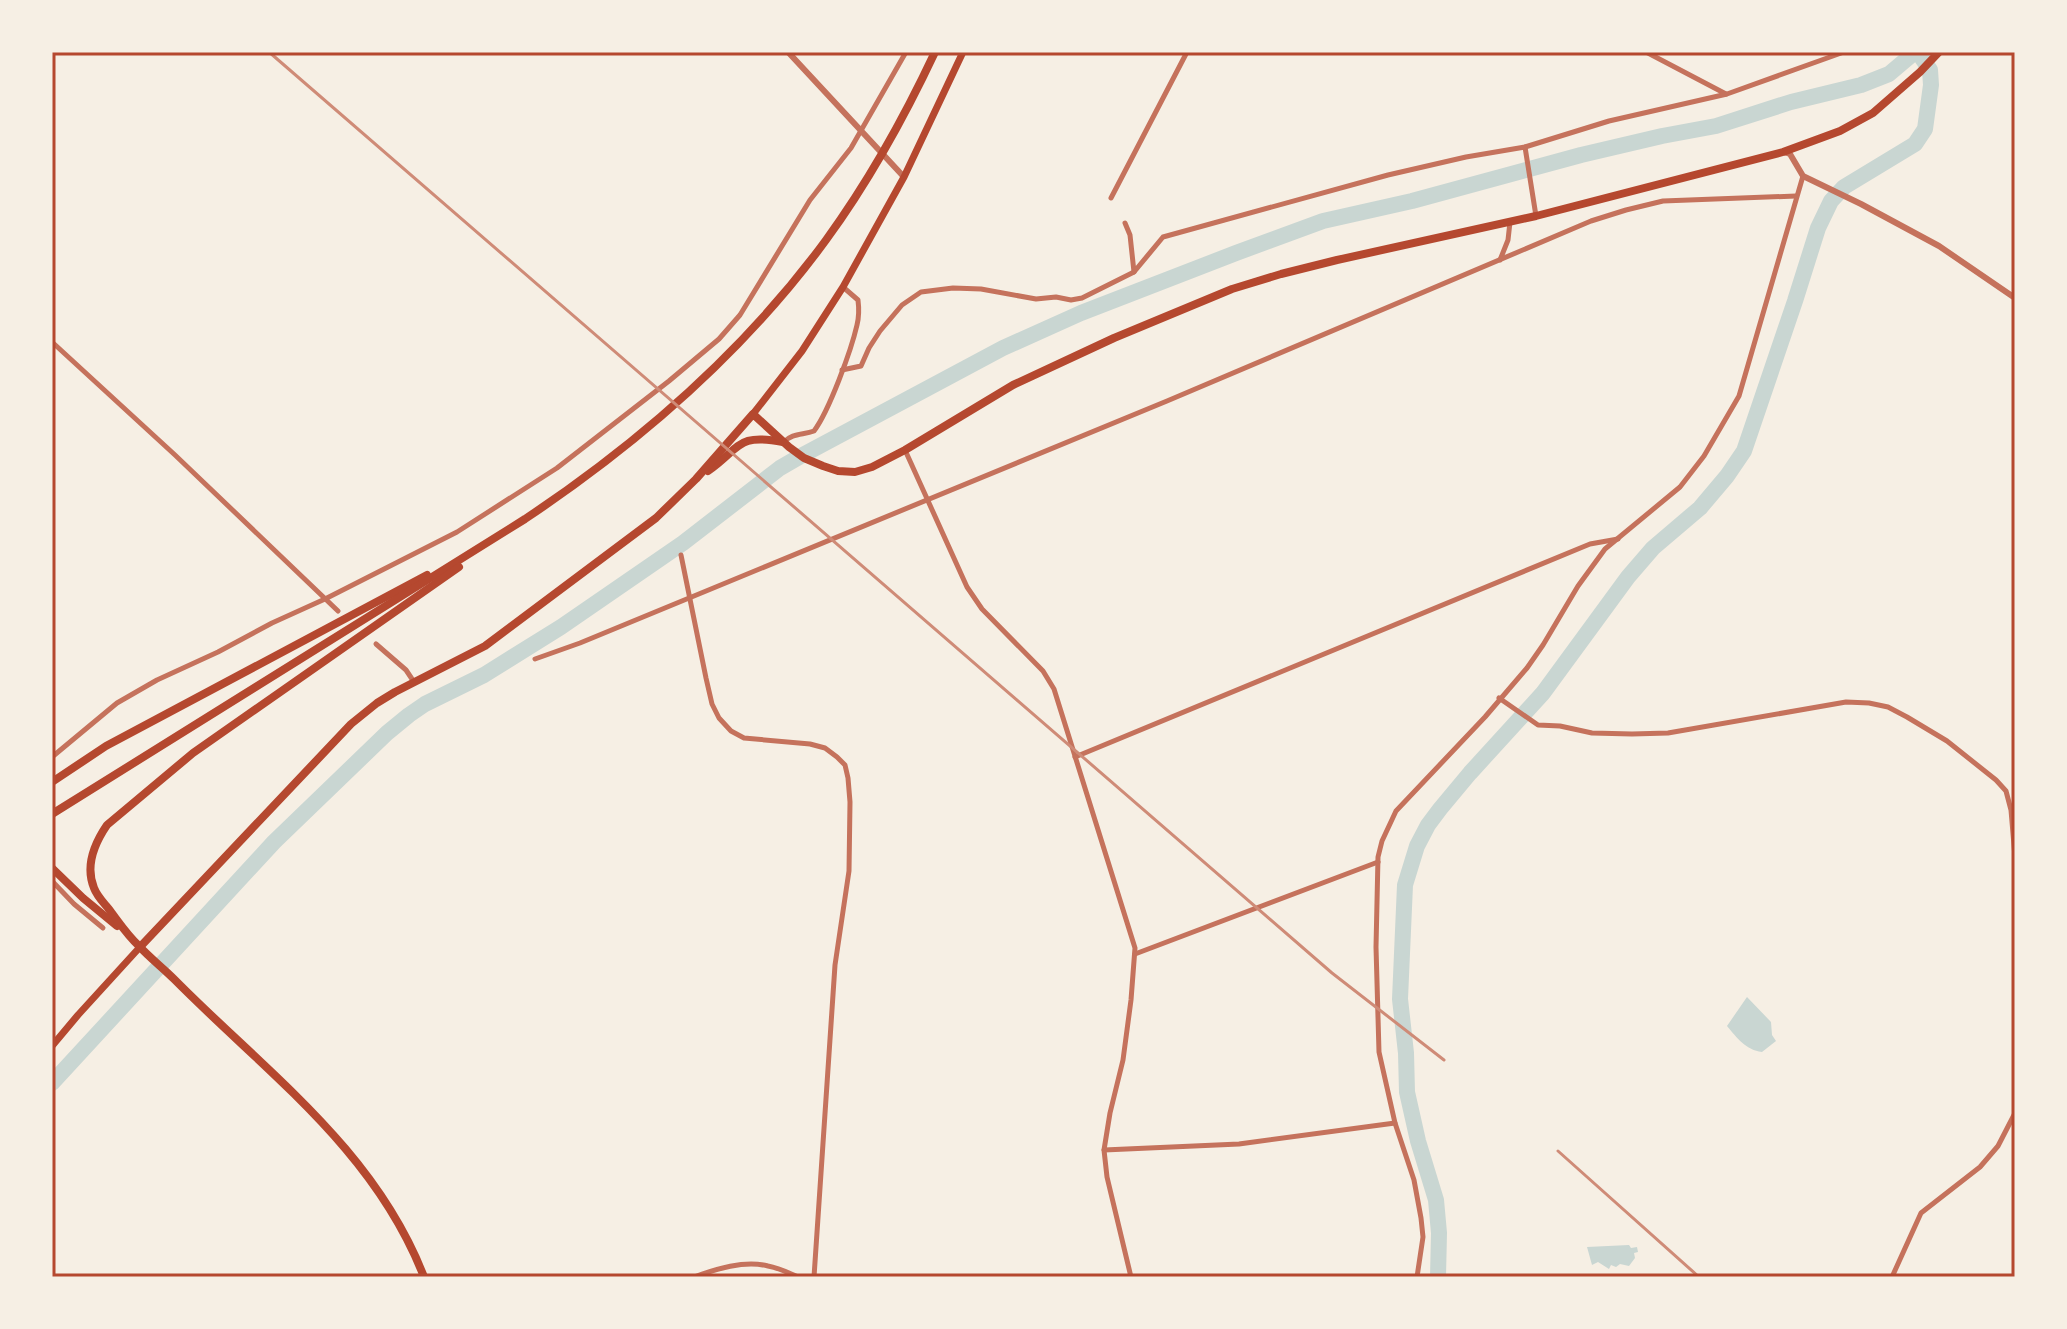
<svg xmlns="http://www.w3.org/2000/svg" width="2067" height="1329" font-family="'Asap Condensed',sans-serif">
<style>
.water{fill:#c9d6d2}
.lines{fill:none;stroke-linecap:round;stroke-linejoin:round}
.river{stroke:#c9d6d2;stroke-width:16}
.minor{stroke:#c5725c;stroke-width:5}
.tertiary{stroke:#c5725c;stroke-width:6}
.secondary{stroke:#b5482f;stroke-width:7}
.primary{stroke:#b5482f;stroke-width:8}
.rail{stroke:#cf8b77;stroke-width:3}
.neatline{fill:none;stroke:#b5482f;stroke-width:3}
</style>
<rect width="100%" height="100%" fill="#f6efe4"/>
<g class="water">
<path d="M1747,997L1771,1022L1772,1035L1776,1041L1762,1052C1746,1050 1737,1038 1727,1026Z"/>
<polygon points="1629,1245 1631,1248 1637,1247 1638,1252 1634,1253 1635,1258 1629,1266 1620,1264 1616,1267 1611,1265 1609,1269 1598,1262 1592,1265 1587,1247"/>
</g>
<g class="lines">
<g class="river">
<polyline points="52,1083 274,842 387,733 409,715 425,704 484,675 561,627 683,543 780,468 799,457 1003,348 1081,313 1236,253 1323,221 1412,201 1581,155 1662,136 1716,126 1791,102 1861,85 1889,74 1915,52"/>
<polyline points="1438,1277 1439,1233 1436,1200 1418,1141 1407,1092 1406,1053 1400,999 1405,885 1417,846 1428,825 1440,809 1470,773 1543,693 1628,577 1653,548 1700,508 1727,476 1744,451 1795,301 1818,228 1831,201 1844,187 1915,144 1925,129 1931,85 1930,70 1918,52"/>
</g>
<g class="minor">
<polyline points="1646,52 1726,94"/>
<polyline points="1525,147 1536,216"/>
<polyline points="1111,198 1187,52"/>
<polyline points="1125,223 1130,235 1134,272 1163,237 1388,175 1466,157 1525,147 1609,121 1727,94 1844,52"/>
<polyline points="1500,260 1508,240 1510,222"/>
<polyline points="52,342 175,455 338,611"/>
<polyline points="842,370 861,366 869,348 880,331 902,305 921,292 953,288 981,289 1036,299 1056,297 1071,300 1082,298 1134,272"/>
<path d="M784,442C792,433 803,435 814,431C829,411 851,351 857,325C859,317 859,308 858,300L843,287"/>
<polyline points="905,450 967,587 982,609 1043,671 1054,689 1135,948 1131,1000 1123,1060 1110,1113 1104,1150 1107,1177 1131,1277"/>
<polyline points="681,555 706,678 712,704 719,718 731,731 744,738 810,744 825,748 837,757 845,765 848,778 850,802 849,871 835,965 814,1277"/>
<polyline points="376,644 406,670 414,682"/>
<polyline points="535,659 580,643 1167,401 1591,221 1626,210 1663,201 1796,196"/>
<polyline points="1499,698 1538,725 1560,726 1592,733 1632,734 1668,733 1846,702 1869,703 1888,707 1907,717 1947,741 1996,780 2006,791 2011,810 2015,857"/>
<polyline points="52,757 117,703 157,680 218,652 272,623 325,599 457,532 557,468 669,381 719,339 740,315 810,200 851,148 906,52"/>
<polyline points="1075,757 1590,544 1618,539"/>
<polyline points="52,881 74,904 103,928"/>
<polyline points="1135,954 1378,862"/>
<polyline points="1104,1150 1239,1144 1395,1123"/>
<path d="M694,1277C716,1269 744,1260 768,1266C779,1268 789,1273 798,1277"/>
<polyline points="1417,1277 1423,1237 1421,1218 1414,1180 1395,1123 1379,1052 1376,947 1378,857 1382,841 1396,811 1485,717 1527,668 1543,645 1578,586 1605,549 1680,487 1704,456 1739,396 1803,176"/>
<polyline points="1892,1277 1921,1213 1980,1167 1998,1146 2015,1113"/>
</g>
<g class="tertiary">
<polyline points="788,52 904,177"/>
<polyline points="1784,152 1790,154 1803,176 1861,204 1939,246 2015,298"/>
</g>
<g class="secondary">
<polyline points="753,414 802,351 843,287 904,177 963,52"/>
<polyline points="52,1046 78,1015 140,947"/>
</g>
<g class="primary">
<path d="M708,471C741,448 736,433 783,442"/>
<polyline points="52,782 106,746 427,575"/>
<path d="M52,814L525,519C639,443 744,352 826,240C869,181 904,118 935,52"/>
<polyline points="52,868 83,898 117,926"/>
<polyline points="140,947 351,724 377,703 395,692 485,646 656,518 696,479 753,414 789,447 804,458 823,466 838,471 855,472 872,467 905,450 1013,385 1114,338 1232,289 1281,274 1337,260 1536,216 1783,152 1840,131 1873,113 1920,72 1939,52"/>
<path d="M424,1277C375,1150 267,1073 175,980C163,968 150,958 139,946C127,935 118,921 108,908C103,902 97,896 94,888C85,866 94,844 107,825L193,753L459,567"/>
</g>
<g class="rail">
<polyline points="269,52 1332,973 1444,1060"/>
<polyline points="1558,1151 1699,1277"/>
</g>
</g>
<rect width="2067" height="1329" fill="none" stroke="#f6efe4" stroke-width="108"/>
<rect x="54" y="54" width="1959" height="1221" class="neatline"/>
</svg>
